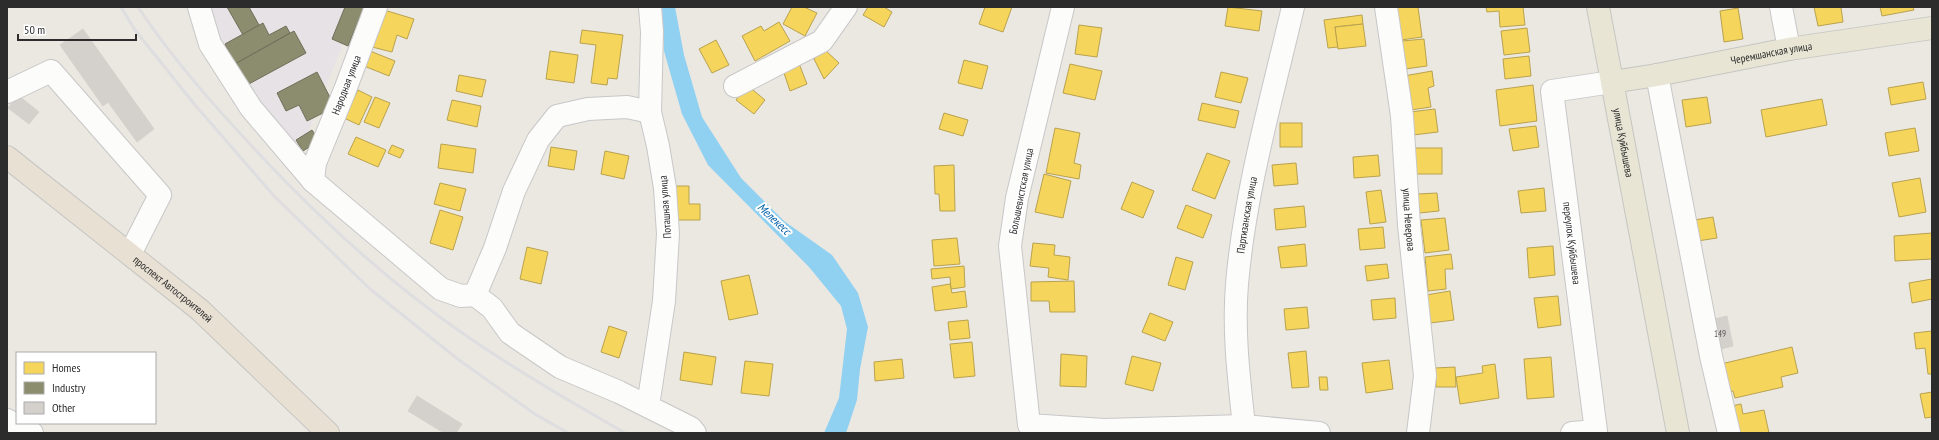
<svg xmlns="http://www.w3.org/2000/svg" width="1939" height="440" font-family="'PT Sans Narrow',sans-serif">
<style>
.industrial{fill:#e6e2e5}
.water{fill:#90d0f1}
.homes{fill:#f6d55c;stroke:#b9a24e}
.industry{fill:#8c8c6e;stroke:#6f6f5a}
.building{fill:#d4d1cd;stroke:#d6d3ce}
.lines{fill:none;stroke-linecap:round;stroke-linejoin:round}
.minor-casing{stroke:#c8c7c7;stroke-width:24}
.major-casing{stroke:#c6c5c2;stroke-width:24}
.highway-casing{stroke:#c6c5c2;stroke-width:24}
.minor{stroke:#fcfcfb;stroke-width:22}
.major{stroke:#e8e5d4;stroke-width:22}
.highway{stroke:#e9e0d4;stroke-width:22}
.rail{stroke:#dedee0;stroke-width:3}
.labels{text-anchor:middle;stroke-width:4;stroke-linejoin:round;paint-order:stroke}
.number-label{font-size:9px;fill:#575655}
.street-label{font-size:11px;fill:#2c2c2c;stroke:#fff}
.water-label{font-size:12px;font-style:italic;fill:#0261aa;stroke:#fff}
</style>
<rect width="100%" height="100%" fill="#ebe8e2"/>
<polygon class="industrial" points="186,7 357,7 297,161 200,36"/>
<polygon class="water" points="662,7 675,7 684,55 702,117 741,178 784,221 832,255 858,293 868,327 860,369 857,400 846,433 824,433 839,398 847,329 841,306 809,267 708,165 682,114 664,51"/>
<g class="homes">
<polygon points="792,7 804,7 817,13 805,36 783,24"/>
<polygon points="868,7 884,7 892,12 884,27 863,15"/>
<polygon points="985,7 1012,7 1003,32 979,24"/>
<polygon points="1228,7 1262,11 1259,31 1225,26"/>
<polygon points="1397,7 1418,7 1422,37 1401,40"/>
<polygon points="1486,7 1523,7 1525,25 1500,27 1499,11 1487,12"/>
<polygon points="1814,7 1841,7 1843,22 1818,26"/>
<polygon points="1880,7 1913,7 1914,10 1882,16"/>
<polygon points="1738,8 1743,39 1724,42 1720,11"/>
<polygon points="384,10 414,19 407,39 397,35 392,52 372,47"/>
<polygon points="1362,15 1363,24 1335,27 1338,47 1328,48 1324,20"/>
<polygon points="779,22 790,41 755,61 742,36 761,26 764,31"/>
<polygon points="1363,24 1366,46 1338,49 1335,27"/>
<polygon points="1079,25 1102,28 1097,57 1075,54"/>
<polygon points="1527,28 1530,52 1504,55 1501,31"/>
<polygon points="582,30 623,35 617,79 608,78 607,85 591,83 596,45 580,43"/>
<polygon points="1424,39 1427,66 1405,69 1402,41"/>
<polygon points="716,40 729,65 712,73 699,49"/>
<polygon points="824,49 839,63 824,79 814,59"/>
<polygon points="370,51 395,61 389,76 364,66"/>
<polygon points="550,51 578,55 574,83 546,79"/>
<polygon points="1529,56 1531,76 1505,79 1503,59"/>
<polygon points="964,60 988,66 982,89 958,83"/>
<polygon points="798,61 807,84 790,91 782,67"/>
<polygon points="1070,64 1102,71 1095,100 1063,93"/>
<polygon points="1432,71 1434,86 1428,88 1431,107 1410,110 1404,76"/>
<polygon points="1221,72 1248,78 1241,103 1215,97"/>
<polygon points="459,75 486,80 482,97 456,91"/>
<polygon points="1923,82 1926,99 1891,105 1888,88"/>
<polygon points="747,85 765,100 754,114 736,100"/>
<polygon points="1533,85 1537,121 1500,126 1496,90"/>
<polygon points="358,90 372,97 359,125 344,118"/>
<polygon points="375,97 390,103 379,128 364,122"/>
<polygon points="1707,97 1711,123 1686,127 1682,100"/>
<polygon points="1822,99 1827,125 1766,137 1761,110"/>
<polygon points="452,100 481,106 477,127 447,120"/>
<polygon points="1202,103 1239,111 1235,128 1198,120"/>
<polygon points="1435,109 1438,132 1413,135 1410,112"/>
<polygon points="944,113 968,120 963,136 939,129"/>
<rect x="1280" y="123" width="22" height="24"/>
<polygon points="1536,126 1539,147 1513,151 1509,129"/>
<polygon points="1055,128 1080,133 1074,163 1081,165 1079,179 1046,173"/>
<polygon points="1915,128 1919,151 1889,156 1885,133"/>
<polygon points="356,137 386,150 378,167 348,154"/>
<polygon points="441,144 476,149 473,173 438,168"/>
<polygon points="392,145 404,150 400,158 388,153"/>
<polygon points="551,147 577,151 574,170 548,166"/>
<rect x="1415" y="148" width="27" height="26"/>
<polygon points="605,151 629,156 624,179 601,174"/>
<polygon points="1207,153 1230,161 1215,199 1192,190"/>
<polygon points="1378,155 1380,176 1354,178 1353,157"/>
<polygon points="1296,163 1298,184 1274,186 1272,165"/>
<polygon points="954,165 955,211 940,211 939,194 935,194 934,166"/>
<polygon points="1044,174 1071,181 1063,218 1035,212"/>
<polygon points="1920,178 1926,212 1899,217 1892,183"/>
<polygon points="1132,182 1154,191 1143,218 1121,209"/>
<polygon points="440,183 466,189 460,211 434,204"/>
<polygon points="668,186 689,186 689,204 700,204 700,220 668,220"/>
<polygon points="1544,188 1546,211 1521,213 1518,191"/>
<polygon points="1381,190 1386,222 1370,224 1366,192"/>
<polygon points="1437,193 1439,211 1419,213 1418,194"/>
<polygon points="1186,205 1212,215 1203,238 1177,228"/>
<polygon points="1304,206 1306,227 1276,230 1274,209"/>
<polygon points="440,210 463,217 453,250 430,243"/>
<polygon points="1713,217 1717,238 1691,242 1688,221"/>
<polygon points="1445,218 1449,250 1425,253 1421,220"/>
<polygon points="1383,227 1385,248 1360,250 1358,229"/>
<polygon points="1932,233 1932,259 1895,261 1894,236"/>
<polygon points="957,238 960,264 934,266 932,240"/>
<polygon points="1033,243 1055,245 1054,255 1070,257 1068,280 1048,277 1049,268 1030,266"/>
<polygon points="1305,244 1307,266 1281,268 1278,247"/>
<polygon points="1553,246 1555,275 1529,278 1527,248"/>
<polygon points="527,247 548,252 541,284 520,279"/>
<polygon points="1451,254 1453,269 1445,269 1446,289 1428,291 1425,257"/>
<polygon points="1176,257 1193,262 1185,290 1168,285"/>
<polygon points="1387,264 1389,278 1367,281 1365,266"/>
<polygon points="964,266 965,287 951,289 950,277 932,279 931,269"/>
<polygon points="749,275 758,314 729,320 721,281"/>
<polygon points="1932,279 1932,299 1912,303 1909,283"/>
<polygon points="1074,281 1075,312 1050,312 1049,301 1031,301 1031,282"/>
<polygon points="950,284 952,293 965,291 967,307 935,311 932,287"/>
<polygon points="1450,291 1454,320 1430,323 1426,295"/>
<polygon points="1558,296 1561,325 1538,328 1534,298"/>
<polygon points="1395,298 1396,318 1373,320 1371,300"/>
<polygon points="1307,307 1309,328 1286,330 1284,309"/>
<polygon points="1150,313 1173,322 1165,341 1142,332"/>
<polygon points="968,320 970,338 950,340 948,322"/>
<polygon points="609,326 627,332 619,358 601,352"/>
<polygon points="1932,331 1932,374 1928,374 1925,348 1916,349 1914,333"/>
<polygon points="972,342 975,376 954,378 950,344"/>
<polygon points="1792,347 1798,373 1781,377 1783,387 1735,398 1733,391 1724,393 1717,365"/>
<polygon points="1306,351 1309,387 1292,388 1288,353"/>
<polygon points="684,352 716,357 712,385 680,380"/>
<polygon points="1061,354 1087,356 1086,387 1060,386"/>
<polygon points="1132,356 1161,363 1153,391 1125,384"/>
<polygon points="1551,357 1554,397 1527,399 1524,359"/>
<polygon points="902,359 904,378 875,381 874,362"/>
<polygon points="1389,360 1393,389 1366,393 1362,363"/>
<polygon points="745,361 773,364 769,396 741,393"/>
<polygon points="1495,364 1499,398 1460,404 1456,377 1483,373 1482,366"/>
<polygon points="1455,367 1456,387 1436,387 1435,368"/>
<polygon points="1319,377 1327,377 1328,390 1320,390"/>
<polygon points="1932,392 1932,417 1925,418 1920,394"/>
<polygon points="1741,404 1743,414 1764,410 1769,433 1732,433 1727,407"/>
</g>
<g class="industry">
<polygon points="227,7 249,7 259,25 243,35"/>
<polygon points="345,7 364,7 348,46 332,39"/>
<polygon points="263,23 269,35 286,26 290,33 235,64 225,44"/>
<polygon points="294,31 306,53 247,85 235,64"/>
<polygon points="317,72 335,107 307,121 299,105 286,111 277,93"/>
<polygon points="312,130 319,141 303,151 296,140"/>
</g>
<g class="building">
<polygon points="83,29 154,129 137,142 108,102 103,106 60,45"/>
<polygon points="18,95 39,112 29,124 8,108"/>
<polygon points="1727,316 1733,346 1713,351 1706,321"/>
<polygon points="417,396 462,424 456,433 444,433 408,411"/>
</g>
<g class="lines">
<g class="minor-casing">
<g id="minor">
<polyline points="199,7 210,44 251,108 313,181"/>
<polyline points="376,7 345,90 315,163 313,181 441,289 461,296 475,295 492,308 510,333 560,367 619,392 691,428 695,433"/>
<polyline points="1063,7 1017,198 1010,246 1029,425 1104,430 1244,426 1319,433"/>
<path id="s1" d="M1386,7L1402,116L1409,225L1425,376L1418,433"/>
<polyline points="1781,7 1789,49"/>
<polyline points="1657,75 1711,356 1729,433"/>
<polyline points="735,86 822,41 846,7"/>
<polyline points="7,92 51,71 160,195 130,254"/>
<polyline points="475,295 495,248 514,191 538,140 557,116 588,109 627,107 650,112"/>
<polyline points="648,406 664,301 668,234 665,188 658,146 650,112 652,32 650,7"/>
<polyline points="7,420 32,433"/>
<path id="s2" d="M1244,426C1239,379 1233,332 1237,284C1245,190 1272,98 1293,7"/>
<polyline points="1572,433 1596,431 1552,91 1612,82"/>
</g>
</g>
<g class="major-casing">
<g id="major">
<path id="s3" d="M1598,7L1678,433"/>
<path id="s4" d="M1612,82L1657,75L1789,49L1932,28"/>
</g>
</g>
<g class="highway-casing">
<g id="highway">
<path id="s5" d="M7,157L200,310L328,433"/>
</g>
</g>
<use href="#minor" class="minor"/>
<use href="#major" class="major"/>
<use href="#highway" class="highway"/>
<g class="rail">
<polyline points="121,7 135,30 195,105 275,197 370,289 459,360 535,414 568,433"/>
<path d="M138,7C174,61 217,109 261,156C325,224 394,287 471,339C521,373 573,403 625,433"/>
</g>
</g>
<g class="labels">
<g class="number-label">
<text x="1720" y="337">149</text>
</g>
<g class="street-label">
<text dy="4" stroke="none"><textPath href="#s4" startOffset="162">Черемшанская улица</textPath></text>
<text transform="translate(346 85) rotate(-69)" y="4">Народная улица</text>
<text dy="4" stroke="none"><textPath href="#s3" startOffset="138">улица Куйбышева</textPath></text>
<text transform="translate(1021 191) rotate(-79)" y="4">Большевистская улица</text>
<text transform="translate(665 207) rotate(-94)" y="4">Поташная улица</text>
<text dy="4" stroke="none"><textPath href="#s2" startOffset="212">Партизанская улица</textPath></text>
<text dy="4" stroke="none"><textPath href="#s1" startOffset="214">улица Неверова</textPath></text>
<text transform="translate(1572 243) rotate(83)" y="4">переулок Куйбышева</text>
<text dy="4" stroke="none"><textPath href="#s5" startOffset="212">проспект Автостроителей</textPath></text>
</g>
<g class="water-label">
<text transform="translate(774 219) rotate(43)" y="4">Мелекесс</text>
</g>
</g>
<rect width="1939" height="440" fill="none" stroke="#2c2c2c" stroke-width="16"/>
<rect x="16" y="352" width="140" height="72" fill="#ffffff" stroke="#ababab"/>
<rect x="24" y="362" width="20" height="12" fill="#f6d55c" stroke="#ababab"/>
<text x="52" y="372" font-size="12" fill="#2c2c2c">Homes</text>
<rect x="24" y="382" width="20" height="12" fill="#8c8c6e" stroke="#ababab"/>
<text x="52" y="392" font-size="12" fill="#2c2c2c">Industry</text>
<rect x="24" y="402" width="20" height="12" fill="#d4d1cd" stroke="#ababab"/>
<text x="52" y="412" font-size="12" fill="#2c2c2c">Other</text>
<path d="M18 34v6h118v-6" fill="none" stroke="#2c2c2c" stroke-width="2"/>
<text x="24" y="34" font-size="12" fill="#2c2c2c" stroke="#ffffff" stroke-width="3" paint-order="stroke">50 m</text>
</svg>
